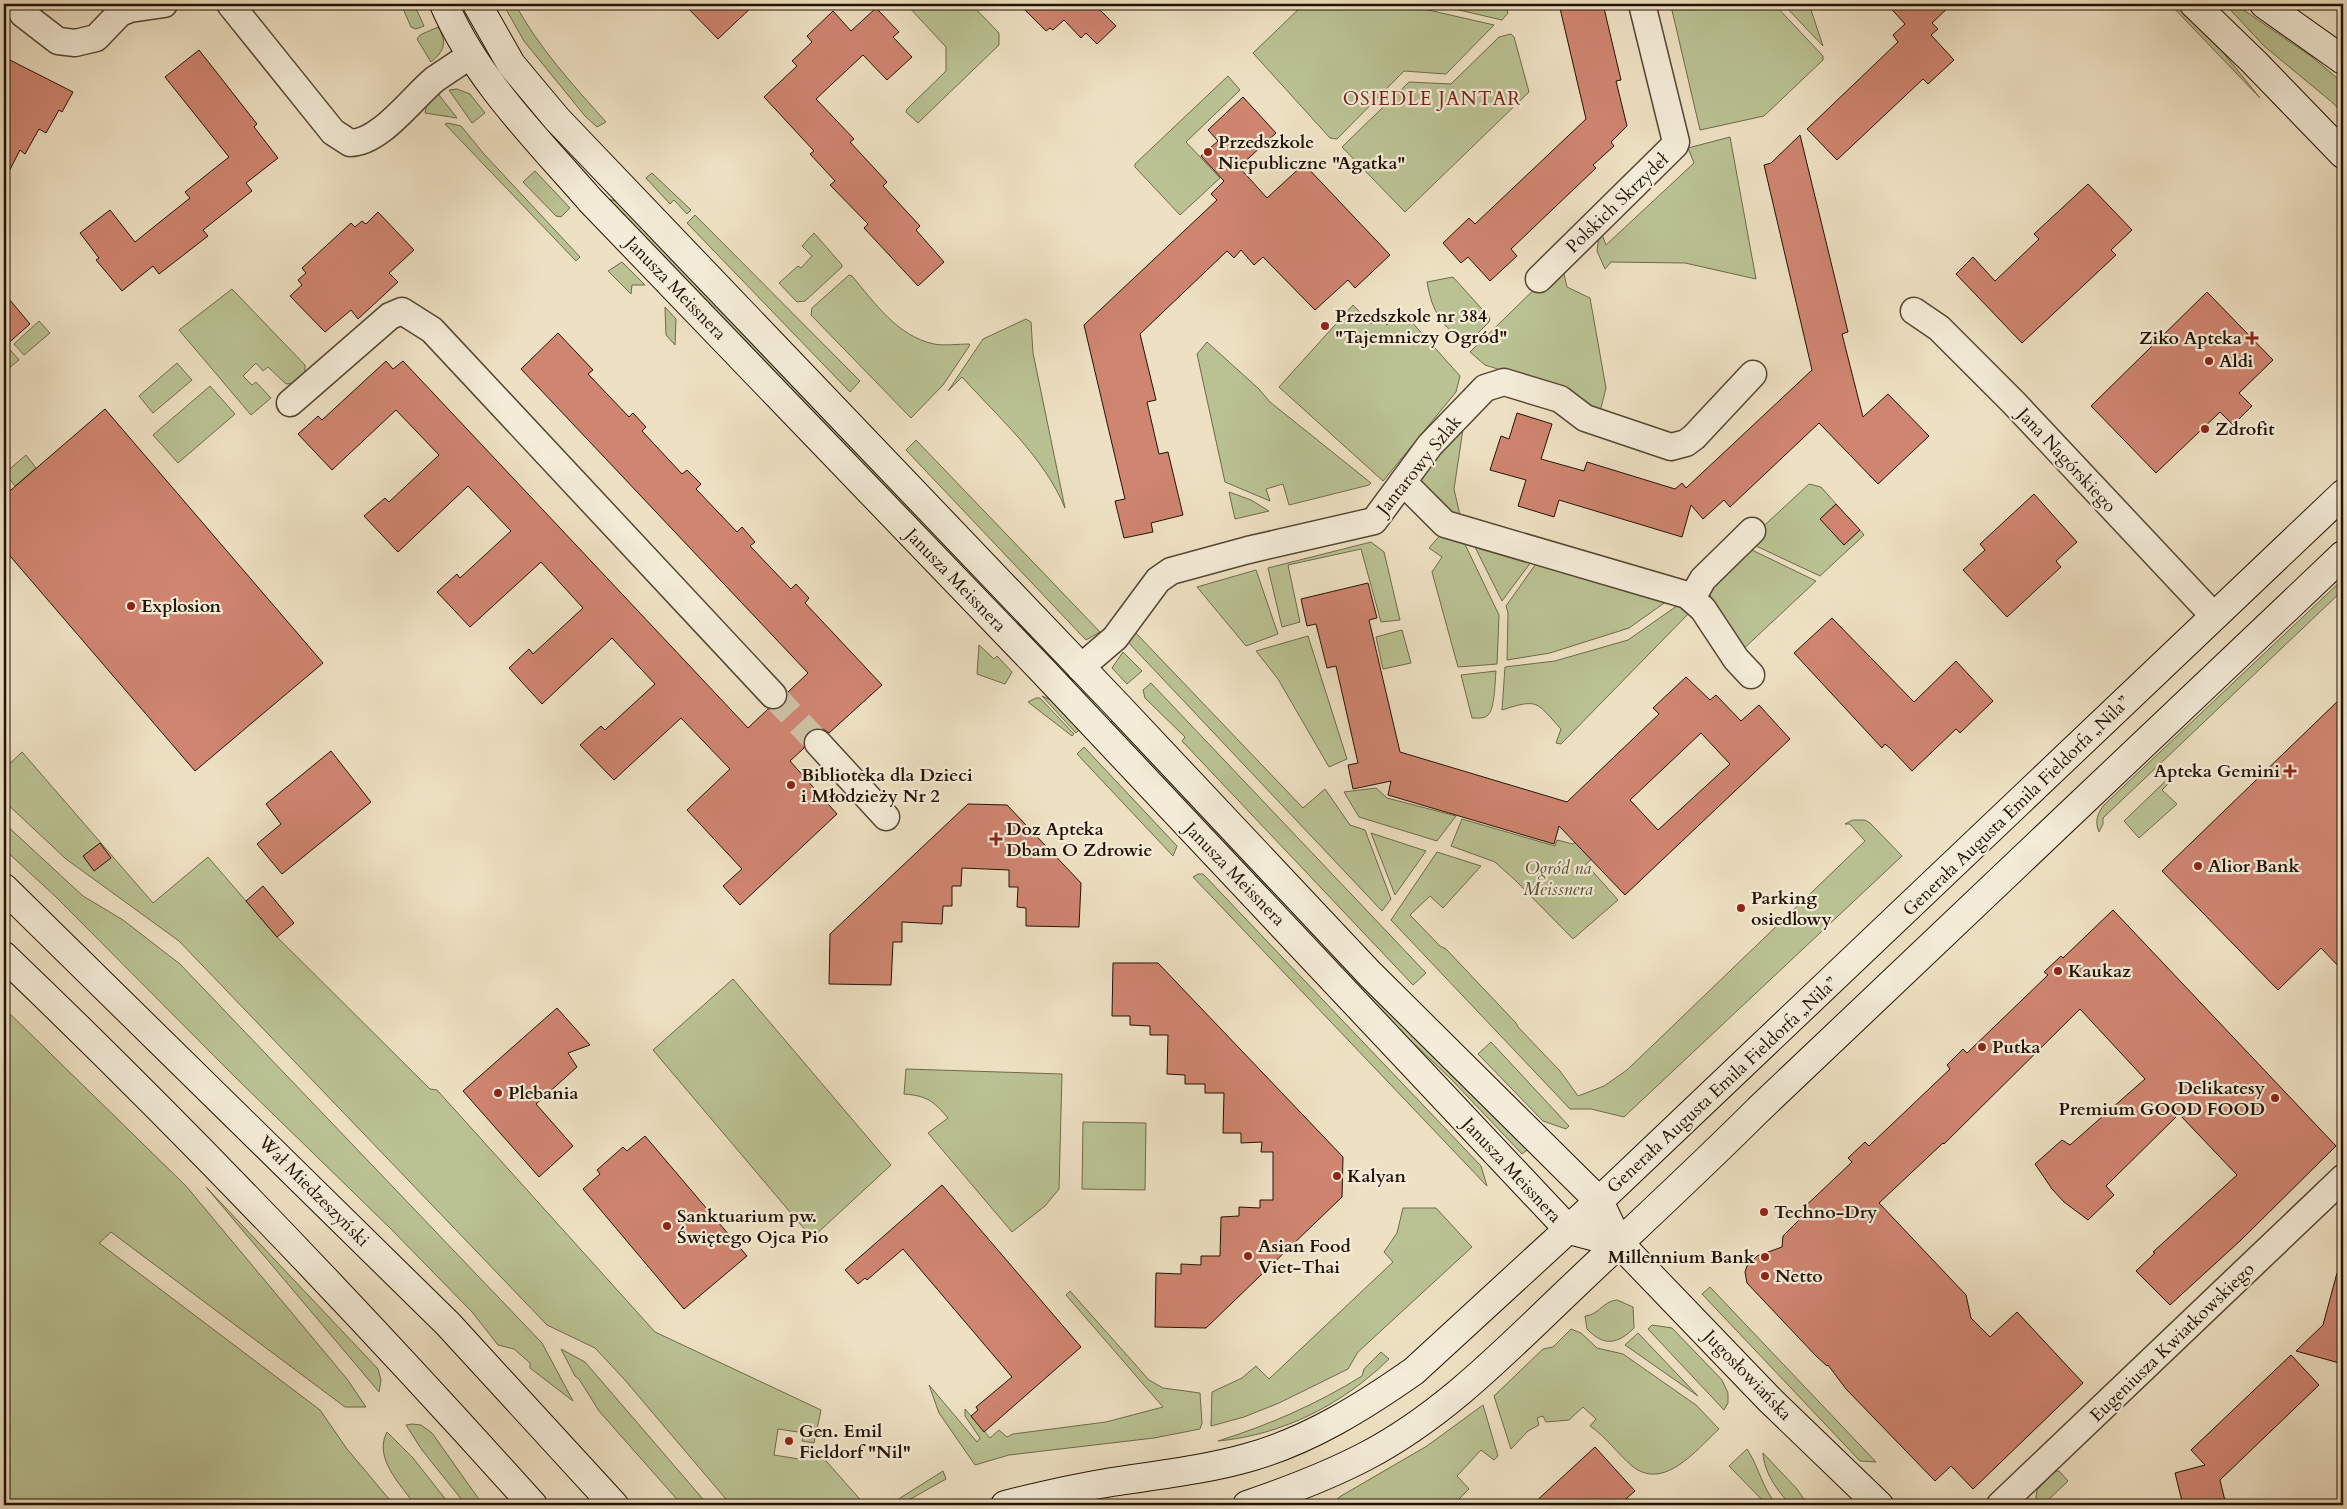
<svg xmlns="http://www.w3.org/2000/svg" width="2347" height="1509" font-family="Cardo,serif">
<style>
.green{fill:#bac293;stroke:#6e6a4b}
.building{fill:#d08571;stroke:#221203;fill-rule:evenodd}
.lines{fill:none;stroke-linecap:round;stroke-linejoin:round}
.street-tunnel{stroke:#cfc2a6;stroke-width:26;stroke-dasharray:26 13;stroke-linecap:butt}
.street-casing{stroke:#554633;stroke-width:29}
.secondary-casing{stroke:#221203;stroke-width:30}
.street{stroke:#f4ecd8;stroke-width:26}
.secondary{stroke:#f4ecd8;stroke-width:28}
.poi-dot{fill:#8f2418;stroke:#f4ecd8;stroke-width:2}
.labels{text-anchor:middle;stroke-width:4.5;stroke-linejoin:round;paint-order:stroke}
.poi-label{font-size:18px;font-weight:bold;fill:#221203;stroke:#f4ecd8;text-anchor:start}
.street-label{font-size:18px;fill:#221203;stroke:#f4ecd8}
.park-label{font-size:18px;font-style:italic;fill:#575035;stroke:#f4ecd8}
.neighbourhood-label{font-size:19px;letter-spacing:1px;fill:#7a1f14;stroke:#f4ecd8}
</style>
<rect width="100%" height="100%" fill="#eee1c3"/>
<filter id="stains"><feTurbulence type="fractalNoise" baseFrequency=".004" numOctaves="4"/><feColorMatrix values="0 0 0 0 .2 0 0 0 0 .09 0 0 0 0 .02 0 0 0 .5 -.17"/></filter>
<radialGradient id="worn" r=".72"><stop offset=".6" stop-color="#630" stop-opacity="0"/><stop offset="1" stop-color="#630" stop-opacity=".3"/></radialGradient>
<g class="green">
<polygon points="401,4 414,4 424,26 416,29 411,27"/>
<path d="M503,4H515C539,48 573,85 606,122L597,127L585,116L524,41Z"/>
<polygon points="906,4 971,4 999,33 999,45 918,123 906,112 907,109 946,71 946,47"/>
<polygon points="1304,4 1402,4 1494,25 1446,74 1404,71 1337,139 1330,138 1253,53"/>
<polygon points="1433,4 1505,4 1508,13 1502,20"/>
<polygon points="1665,4 1774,4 1823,56 1823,60 1764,116 1700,130 1671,6"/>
<polygon points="1783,4 1809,4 1823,46"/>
<polygon points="2170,4 2177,4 2217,45 2260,98"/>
<polygon points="2225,4 2235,4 2312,57 2343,83 2343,114 2333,103 2264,46"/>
<path d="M438,27C448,43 444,51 431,62L417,39L420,35Z"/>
<polygon points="1511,34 1514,37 1529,92 1405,212 1342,147 1409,82 1451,84 1499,37"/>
<polygon points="1228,76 1240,90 1186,142 1220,178 1180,215 1135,167 1135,164"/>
<polygon points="457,89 470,94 485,113 472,123 449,90"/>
<polygon points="438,93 439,95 457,118 425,113 427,104"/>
<polygon points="448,123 461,126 484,154 580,257 576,261 445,124"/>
<polygon points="1730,137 1756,279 1685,263 1611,262 1605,269 1597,251 1600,229 1606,245 1694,163 1688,148"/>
<polygon points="535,171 570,208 561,217 556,216 523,182"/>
<polygon points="652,173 691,210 687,214 674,200 670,204 646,178"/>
<polygon points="604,198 620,202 1038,640 1035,643"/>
<polygon points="695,215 860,381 850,392 687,223"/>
<polygon points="814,233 842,265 842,267 805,301 797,302 779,283 798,266 801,268 812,256 802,246"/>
<polygon points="622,262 645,285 632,285 631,294 608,271"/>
<polygon points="1564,274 1567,287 1590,298 1606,388 1600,412 1567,391 1485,365 1470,352 1545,279"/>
<path d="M849,275L852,276C875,303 897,336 934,344C945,346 958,344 969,344L970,345L943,385L911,418L811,315L812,308Z"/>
<path d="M1453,277L1490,318L1489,322L1465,346C1442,322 1433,316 1427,282Z"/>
<polygon points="232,289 305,365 305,374 295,383 286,384 268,367 263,371 256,363 243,376 252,385 256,382 271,398 251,415 179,330"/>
<polygon points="1353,305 1371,324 1379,317 1387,325 1401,310 1460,376 1456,392 1383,481 1279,387"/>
<polygon points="665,307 676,319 675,345 666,335"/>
<path d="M1026,319L1031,322L1033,353L1065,508C1044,457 999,418 962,377L948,391L983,339Z"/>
<polygon points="39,321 50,333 24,355 14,344"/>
<polygon points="1207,342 1259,389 1270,402 1371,483 1369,485 1289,505 1283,484 1266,489 1270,501 1225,482 1197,354"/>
<polygon points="6,345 19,360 4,372 4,347"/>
<polygon points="177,363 192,380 153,413 139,396"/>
<polygon points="210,386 235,414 178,463 153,435"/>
<polygon points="1463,429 1454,489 1462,524 1413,485"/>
<polygon points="916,440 1100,632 1086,640 906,450"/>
<polygon points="26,455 36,468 15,486 5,473"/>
<polygon points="1809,484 1821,487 1836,504 1821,519 1844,544 1860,530 1864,535 1820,576 1754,545 1754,535"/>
<polygon points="1229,492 1251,500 1269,511 1235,519"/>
<polygon points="1442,533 1460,534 1499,615 1497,664 1458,667 1432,572 1442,557 1429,548"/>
<polygon points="1471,539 1534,558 1502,601"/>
<polygon points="1371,542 1384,552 1400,620 1381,622 1361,549 1288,565 1300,622 1282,627 1268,568"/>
<polygon points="1752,550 1816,581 1739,653 1711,611 1710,589"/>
<polygon points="1540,558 1674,596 1629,628 1550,653 1507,660 1508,613 1506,606"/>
<polygon points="1256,570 1278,634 1246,646 1197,587"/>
<path d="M2343,579V590L2103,818V824L2099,832C2094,821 2098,812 2105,804Z"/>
<path d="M1684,601L1693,609L1561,744L1556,743L1561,729C1536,702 1539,698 1502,710L1505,667L1555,661L1628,640Z"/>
<polygon points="1402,630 1411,663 1383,669 1376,637"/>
<polygon points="1134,631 1303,808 1325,789 1350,825 1365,830 1391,899 1382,911 1127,641"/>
<polygon points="1308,636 1347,759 1329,767 1278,679 1256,651"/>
<polygon points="979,645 994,659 997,656 1012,672 1005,684 977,674"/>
<polygon points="1123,652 1142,671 1127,684 1112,668"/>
<path d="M1496,671C1495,680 1495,709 1488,715C1484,719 1478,718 1472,718L1461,675Z"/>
<polygon points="1151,683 1426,973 1413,985 1182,741 1185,737 1145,698 1143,690"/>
<polygon points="1042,696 1053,701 1080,729 1076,733"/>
<polygon points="1036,698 1040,698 1074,734 1072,736 1028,702"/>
<polygon points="1116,717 1527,1150 1522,1154 1450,1078 1349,982 1106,727"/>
<polygon points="1084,747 1177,846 1173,856 1077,754"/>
<polygon points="22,752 153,903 208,857 277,937 430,1089 437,1090 655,1332 821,1410 814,1443 802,1441 804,1433 778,1429 774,1455 799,1459 801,1451 819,1453 865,1505 731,1505 624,1379 595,1348 547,1325 179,941 66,859 4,801 4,769"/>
<polygon points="2179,768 2181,771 2162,790 2177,804 2139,838 2124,821"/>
<polygon points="1376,788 1387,798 1456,816 1437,841 1359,817 1344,792"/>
<polygon points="1462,819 1555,846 1557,840 1573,844 1590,830 1606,846 1586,864 1618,900 1573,939 1516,881 1495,862 1451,846"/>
<polygon points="1853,820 1865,820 1870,823 1902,856 1624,1117 1591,1109 1570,1109 1391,920 1437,852 1481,866 1443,908 1430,896 1410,915 1440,946 1446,949 1516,1023 1518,1027 1560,1071 1578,1096 1604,1086 1627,1070 1865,841 1850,824 1845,824"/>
<polygon points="4,823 83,896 123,920 180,964 542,1343 573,1401 530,1368 530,1363 514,1349 498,1345 472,1312 391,1229 234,1076 56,897 4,849"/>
<polygon points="1371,833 1426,851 1395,895"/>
<polygon points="1198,874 1203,874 1481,1166 1487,1186 1193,877"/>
<polygon points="733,979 891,1165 812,1238 653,1050"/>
<polygon points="4,1008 186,1186 347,1379 366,1407 345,1407 111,1232 99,1243 320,1410 347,1449 394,1505 4,1505"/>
<polygon points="1491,1042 1569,1126 1566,1129 1543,1121 1478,1054"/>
<path d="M906,1069L1062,1074L1059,1189L1045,1206L1012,1232L928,1133L948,1118C933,1101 928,1096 904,1094Z"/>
<polygon points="1083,1122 1146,1123 1145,1190 1082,1189"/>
<polygon points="206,1187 378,1369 381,1380 379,1392"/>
<polygon points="1403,1208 1436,1208 1472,1247 1358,1352 1348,1369 1279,1403 1244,1417 1211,1426 1212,1392 1242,1378 1256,1366 1269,1379 1393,1262 1384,1252 1397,1233"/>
<polygon points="1710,1287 1876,1462 1860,1461 1702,1294"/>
<polygon points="1070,1291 1149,1380 1163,1388 1200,1393 1202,1423 1200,1429 1154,1438 1009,1455 975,1465 939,1413 929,1385 977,1442 980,1438 965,1416 965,1409 990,1438 999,1430 1007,1437 1013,1434 1106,1422 1163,1407 1066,1295"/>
<path d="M1617,1300L1633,1307L1634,1328C1618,1344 1604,1347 1587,1329L1585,1316C1599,1315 1603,1301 1617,1300Z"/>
<polygon points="1652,1325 1672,1328 1722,1380 1728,1393 1728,1403 1724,1410 1648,1329"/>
<path d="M1571,1329L1581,1333L1597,1348L1623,1354L1696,1405L1719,1429C1697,1449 1664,1492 1632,1466C1617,1453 1606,1437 1590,1426L1596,1419L1583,1407L1569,1420L1546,1422L1543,1416L1537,1418L1539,1425L1528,1431L1511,1449L1494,1396L1543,1349L1553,1347Z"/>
<polygon points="1638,1333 1698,1396 1625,1345"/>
<polygon points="561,1349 585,1362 708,1505 682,1505 599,1411 579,1379 575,1376"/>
<path d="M1381,1352L1389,1359C1343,1404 1283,1435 1218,1441C1269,1425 1317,1404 1362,1376L1364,1369Z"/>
<polygon points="1483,1405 1498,1456 1494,1460 1481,1450 1457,1476 1469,1489 1453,1505 1334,1505 1336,1500 1341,1496 1427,1446"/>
<polygon points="412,1424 421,1425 432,1433 483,1505 466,1505 422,1450 406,1425"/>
<path d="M387,1432L413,1458L450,1505H415C401,1485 373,1458 387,1432Z"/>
<path d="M1747,1449C1759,1467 1762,1488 1777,1505H1767L1729,1466Z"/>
<path d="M1763,1453L1797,1489L1808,1505H1791C1777,1491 1764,1472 1763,1453Z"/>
<polygon points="943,1471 946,1479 900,1505 889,1505"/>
<polygon points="2055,1471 2059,1471 2068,1481 2044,1504 2035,1504 2037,1490"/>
</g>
<g class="building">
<polygon points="684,4 755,4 718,39"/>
<polygon points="1019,4 1094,4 1116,26 1097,44 1086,33 1081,38 1064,20 1053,30 1050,28 1046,31"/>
<polygon points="1559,4 1603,4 1621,80 1616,81 1627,126 1611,142 1614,146 1593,165 1596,168 1511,249 1517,256 1490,281 1468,257 1461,263 1443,243 1469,218 1475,224 1586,119"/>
<polygon points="1887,4 1952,4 1932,23 1938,29 1931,35 1954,60 1928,84 1923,79 1837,160 1807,129 1898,42 1893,35 1905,24"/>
<polygon points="876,8 899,32 893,37 912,57 887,80 863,55 816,99 854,139 850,142 887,182 883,186 920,226 916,230 944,262 918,286 864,228 868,224 830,185 835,181 810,154 814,151 764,97 797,66 792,61 812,42 807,36 833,11 851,31"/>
<polygon points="199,50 257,124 254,127 278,158 246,183 252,191 203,230 208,236 159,274 153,266 122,291 96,260 99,258 80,233 110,210 135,242 190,198 185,192 229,157 165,77"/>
<polygon points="4,57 73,92 62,112 59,110 46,133 39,129 25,154 20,150 4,181"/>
<polygon points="1243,97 1276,133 1239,167 1267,198 1304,164 1390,255 1355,288 1348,280 1315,310 1263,257 1254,265 1241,250 1234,258 1227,251 1140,334 1156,400 1147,402 1159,454 1168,452 1183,515 1151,523 1153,532 1124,538 1115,501 1125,499 1084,325 1217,200 1211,194 1224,181 1201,156 1218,141 1208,130"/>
<polygon points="1800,135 1848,332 1842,334 1863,417 1888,394 1929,436 1878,484 1819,423 1730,507 1724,500 1703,519 1691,505 1682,537 1559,500 1554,517 1518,506 1526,480 1490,470 1501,436 1509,439 1517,413 1552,424 1541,459 1584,471 1587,462 1675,489 1682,483 1686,488 1812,370 1764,165 1771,163"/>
<polygon points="2088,184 2132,230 2111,250 2116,255 2022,343 1956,274 1973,257 1995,281 2039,239 2034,234"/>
<polygon points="378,212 414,250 389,273 398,282 358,319 351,310 325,332 290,296 302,285 298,280 306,273 302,268 351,223 355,227 362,221 366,224"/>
<polygon points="2207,292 2273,360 2239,393 2252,406 2233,425 2220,412 2156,473 2091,406"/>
<polygon points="4,293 30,324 4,347"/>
<polygon points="558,333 593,370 588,374 629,417 633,413 646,427 642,431 682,474 687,470 701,484 696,489 737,532 742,527 755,542 750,546 791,589 796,584 809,598 805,603 882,685 829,733 823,729 815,728 808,732 804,739 804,748 790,761 837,814 740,905 723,886 742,869 687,810 730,769 681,718 614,780 580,745 601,726 605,730 655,684 612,638 542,704 509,668 529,649 533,654 583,608 541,562 470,627 437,592 457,574 460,578 511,531 468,486 398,552 364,516 385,498 389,502 439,455 396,410 332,470 298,434 318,416 322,420 386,361 393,369 403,361 748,728 768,709 776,710 783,706 787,700 788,692 808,673 521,369"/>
<polygon points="105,409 323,663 195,771 4,549 4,496"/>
<polygon points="2034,494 2077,542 2056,561 2061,567 2007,617 1963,570 1985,550 1980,544"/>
<polygon points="1836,504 1860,530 1844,545 1820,519"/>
<path d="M1368,583L1377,618L1369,620L1400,752L1567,802L1659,714L1653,708L1686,677L1710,700L1716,695L1741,721L1759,705L1790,739L1625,895L1559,826L1554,844L1388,795L1391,781L1353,789L1348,765L1358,763L1336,666L1327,668L1316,624L1307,626L1301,599ZM1701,733L1730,764L1658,830L1630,800Z"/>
<polygon points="1832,618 1914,702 1956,661 1993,701 1960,733 1956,729 1912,771 1891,749 1885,744 1882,748 1794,653"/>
<polygon points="2343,696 2343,971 2321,948 2278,990 2162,871"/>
<polygon points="331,751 371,802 282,874 257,844 281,824 266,804"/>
<polygon points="968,804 1007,805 1081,883 1079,927 1026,926 1026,908 1017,907 1018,887 1009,887 1009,870 962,868 961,886 952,886 952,906 943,906 942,924 902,922 902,942 893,942 891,985 829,984 830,934"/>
<polygon points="100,843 111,858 94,871 83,856"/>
<polygon points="263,886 294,923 277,937 246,901"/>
<polygon points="2113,910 2336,1146 2241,1240 2170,1305 2136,1271 2155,1253 2153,1252 2237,1175 2179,1114 2106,1186 2114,1195 2088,1220 2064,1202 2052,1189 2035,1164 2062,1140 2070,1145 2145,1079 2080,1009 1944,1144 1943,1143 1879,1203 1966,1295 1971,1318 1990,1337 2017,1312 2083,1383 1973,1489 1951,1466 1935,1481 1846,1389 1828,1365 1827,1366 1816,1356 1747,1283 1745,1272 1747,1266 1757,1256 1782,1247 1783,1236 1801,1218 1797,1214 1852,1162 1848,1158 1865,1142 1869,1146 1950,1069 1947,1065 1963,1049 1967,1053 2048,975 2044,972 2061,956 2063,958"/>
<polygon points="1113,963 1158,963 1343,1157 1342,1197 1206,1328 1155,1327 1156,1273 1181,1274 1181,1264 1201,1265 1201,1256 1220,1256 1221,1217 1239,1216 1239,1207 1260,1208 1260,1200 1273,1200 1273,1152 1261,1152 1262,1142 1241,1143 1241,1133 1223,1133 1224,1093 1205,1093 1205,1084 1185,1084 1185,1075 1167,1074 1168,1035 1150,1035 1150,1026 1130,1025 1130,1016 1112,1016"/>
<polygon points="557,1008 590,1045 568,1053 577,1067 536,1104 573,1146 539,1177 463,1091"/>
<polygon points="645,1136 747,1256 684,1309 583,1189 600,1174 597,1170 623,1147 627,1151"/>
<polygon points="942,1185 1081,1347 984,1432 971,1416 978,1410 976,1407 1012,1377 903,1249 867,1280 865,1278 858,1284 845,1270"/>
<polygon points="2337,1273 2343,1273 2343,1364 2296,1351 2323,1325"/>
<polygon points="2291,1355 2319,1385 2220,1480 2226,1505 2183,1505 2175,1473 2205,1465 2191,1450"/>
<polygon points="1595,1447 1635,1491 1619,1505 1532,1505"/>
</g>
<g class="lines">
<polyline class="street-tunnel" points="773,695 818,743"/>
<g class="street-casing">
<g id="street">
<polyline points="17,4 23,14 58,41 75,43 96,38 120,13 130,9 164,4"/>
<path d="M230,4L333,132L350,143C380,143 412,98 435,79C447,71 459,63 471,55"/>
<polyline points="1539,279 1675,145 1676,142 1642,4"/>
<polyline points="1914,311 1939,328 2014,403 2214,616"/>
<polyline points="290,403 390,316 402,311 432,330 773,695"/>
<polyline points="1403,482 1445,524 1687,595 1703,609 1736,659 1751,675"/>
<polyline points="1692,598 1703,579 1752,531"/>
<polyline points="1080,668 1115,638 1158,580 1171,571 1248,550 1374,521 1430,445 1485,388 1504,382 1560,399 1585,418 1671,447 1686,443 1694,437 1753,374"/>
<polyline points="818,743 886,817"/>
<polyline points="2000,1505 2343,1178"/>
</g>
</g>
<g class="secondary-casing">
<g id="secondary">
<path d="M444,4C476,79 537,139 590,200L1042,670L1569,1230L1619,1243"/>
<polyline points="477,4 511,64 557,119 1117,705 1370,974 1599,1201 1619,1243 1771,1401 1879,1505"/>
<polyline points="2194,4 2254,62 2343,154"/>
<polyline points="2264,4 2343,60"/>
<polyline points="4,888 448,1324 614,1505"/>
<path d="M4,956C188,1132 363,1316 533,1505"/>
<path d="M1005,1505C1040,1496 1076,1488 1112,1482C1158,1475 1205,1470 1250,1457C1310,1440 1364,1406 1414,1371L1599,1201L2343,494"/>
<path d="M1247,1505C1288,1491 1328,1476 1366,1456C1448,1413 1511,1345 1578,1282C1638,1225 1699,1169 1758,1110L2343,555"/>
</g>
</g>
<use href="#street" class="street"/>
<use href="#secondary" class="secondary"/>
</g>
<g class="poi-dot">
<circle cx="1208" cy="152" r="5"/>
<circle cx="1325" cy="326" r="5"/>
<path d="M2249.5 330.5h5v5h5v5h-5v5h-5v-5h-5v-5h5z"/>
<circle cx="2209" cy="361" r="5"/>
<circle cx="2205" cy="429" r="5"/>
<circle cx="131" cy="606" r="5"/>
<path d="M2287.5 763.5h5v5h5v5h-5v5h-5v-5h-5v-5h5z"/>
<circle cx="791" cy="785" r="5"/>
<path d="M993.5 831.5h5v5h5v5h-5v5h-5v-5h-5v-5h5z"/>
<circle cx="2198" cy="866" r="5"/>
<circle cx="1741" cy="908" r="5"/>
<circle cx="2058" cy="971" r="5"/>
<circle cx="1982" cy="1047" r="5"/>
<circle cx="498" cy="1093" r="5"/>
<circle cx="2275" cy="1098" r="5"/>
<circle cx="1337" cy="1176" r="5"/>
<circle cx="1764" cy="1212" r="5"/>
<circle cx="667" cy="1226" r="5"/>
<circle cx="1248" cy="1256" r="5"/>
<circle cx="1765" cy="1257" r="5"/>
<circle cx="1765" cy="1276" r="5"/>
<circle cx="789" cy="1441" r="5"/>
</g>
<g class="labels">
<g class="poi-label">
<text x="1218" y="148">Przedszkole<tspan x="1218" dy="21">Niepubliczne "Agatka"</tspan></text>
<text x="1335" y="322">Przedszkole nr 384<tspan x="1335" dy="21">"Tajemniczy Ogród"</tspan></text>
<text x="2242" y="344" text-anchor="end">Ziko Apteka</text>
<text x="2219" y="367">Aldi</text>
<text x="2215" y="435">Zdrofit</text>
<text x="141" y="612">Explosion</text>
<text x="2280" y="777" text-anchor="end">Apteka Gemini</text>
<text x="801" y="781">Biblioteka dla Dzieci<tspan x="801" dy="21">i Młodzieży Nr 2</tspan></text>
<text x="1006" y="835">Doz Apteka<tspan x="1006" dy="21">Dbam O Zdrowie</tspan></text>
<text x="2208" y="872">Alior Bank</text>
<text x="1751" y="904">Parking<tspan x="1751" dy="21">osiedlowy</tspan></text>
<text x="2068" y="977">Kaukaz</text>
<text x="1992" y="1053">Putka</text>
<text x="2265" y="1094" text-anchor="end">Delikatesy<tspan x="2265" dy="21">Premium GOOD FOOD</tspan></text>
<text x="508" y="1099">Plebania</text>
<text x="1347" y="1182">Kalyan</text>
<text x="1774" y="1218">Techno-Dry</text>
<text x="677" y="1222">Sanktuarium pw.<tspan x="677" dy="21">Świętego Ojca Pio</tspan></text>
<text x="1258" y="1252">Asian Food<tspan x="1258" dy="21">Viet-Thai</tspan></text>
<text x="1755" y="1263" text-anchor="end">Millennium Bank</text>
<text x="1775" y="1282">Netto</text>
<text x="799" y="1437">Gen. Emil<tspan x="799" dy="21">Fieldorf "Nil"</tspan></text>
</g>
<g class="street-label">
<text transform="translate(1617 203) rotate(-44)" y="6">Polskich Skrzydeł</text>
<text transform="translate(676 288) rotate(46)" y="6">Janusza Meissnera</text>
<text transform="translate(2067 460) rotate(47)" y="6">Jana Nagórskiego</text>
<text transform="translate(1419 465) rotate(-51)" y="6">Jantarowy Szlak</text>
<text transform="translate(956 580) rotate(46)" y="6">Janusza Meissnera</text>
<text transform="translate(2016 806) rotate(-44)" y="6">Generała Augusta Emila Fieldorfa „Nila”</text>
<text transform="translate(1235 874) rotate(46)" y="6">Janusza Meissnera</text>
<text transform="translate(1722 1085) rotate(-43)" y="6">Generała Augusta Emila Fieldorfa „Nila”</text>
<text transform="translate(1512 1170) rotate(47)" y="6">Janusza Meissnera</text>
<text transform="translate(314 1191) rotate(45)" y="6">Wał Miedzeszyński</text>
<text transform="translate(2172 1342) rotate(-44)" y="6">Eugeniusza Kwiatkowskiego</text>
<text transform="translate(1748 1375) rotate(46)" y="6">Jugosłowiańska</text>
</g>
<g class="park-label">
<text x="1558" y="874">Ogród na<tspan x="1558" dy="21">Meissnera</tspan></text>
</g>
<g class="neighbourhood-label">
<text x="1432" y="105">OSIEDLE JANTAR</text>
</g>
</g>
<rect width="2347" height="1509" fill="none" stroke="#eee1c3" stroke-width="20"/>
<rect x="5" y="5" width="2337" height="1499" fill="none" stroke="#221203" stroke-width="2.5"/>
<rect x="10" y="10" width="2327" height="1489" fill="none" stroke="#221203"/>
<rect width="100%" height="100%" filter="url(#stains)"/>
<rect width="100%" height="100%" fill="url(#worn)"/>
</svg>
